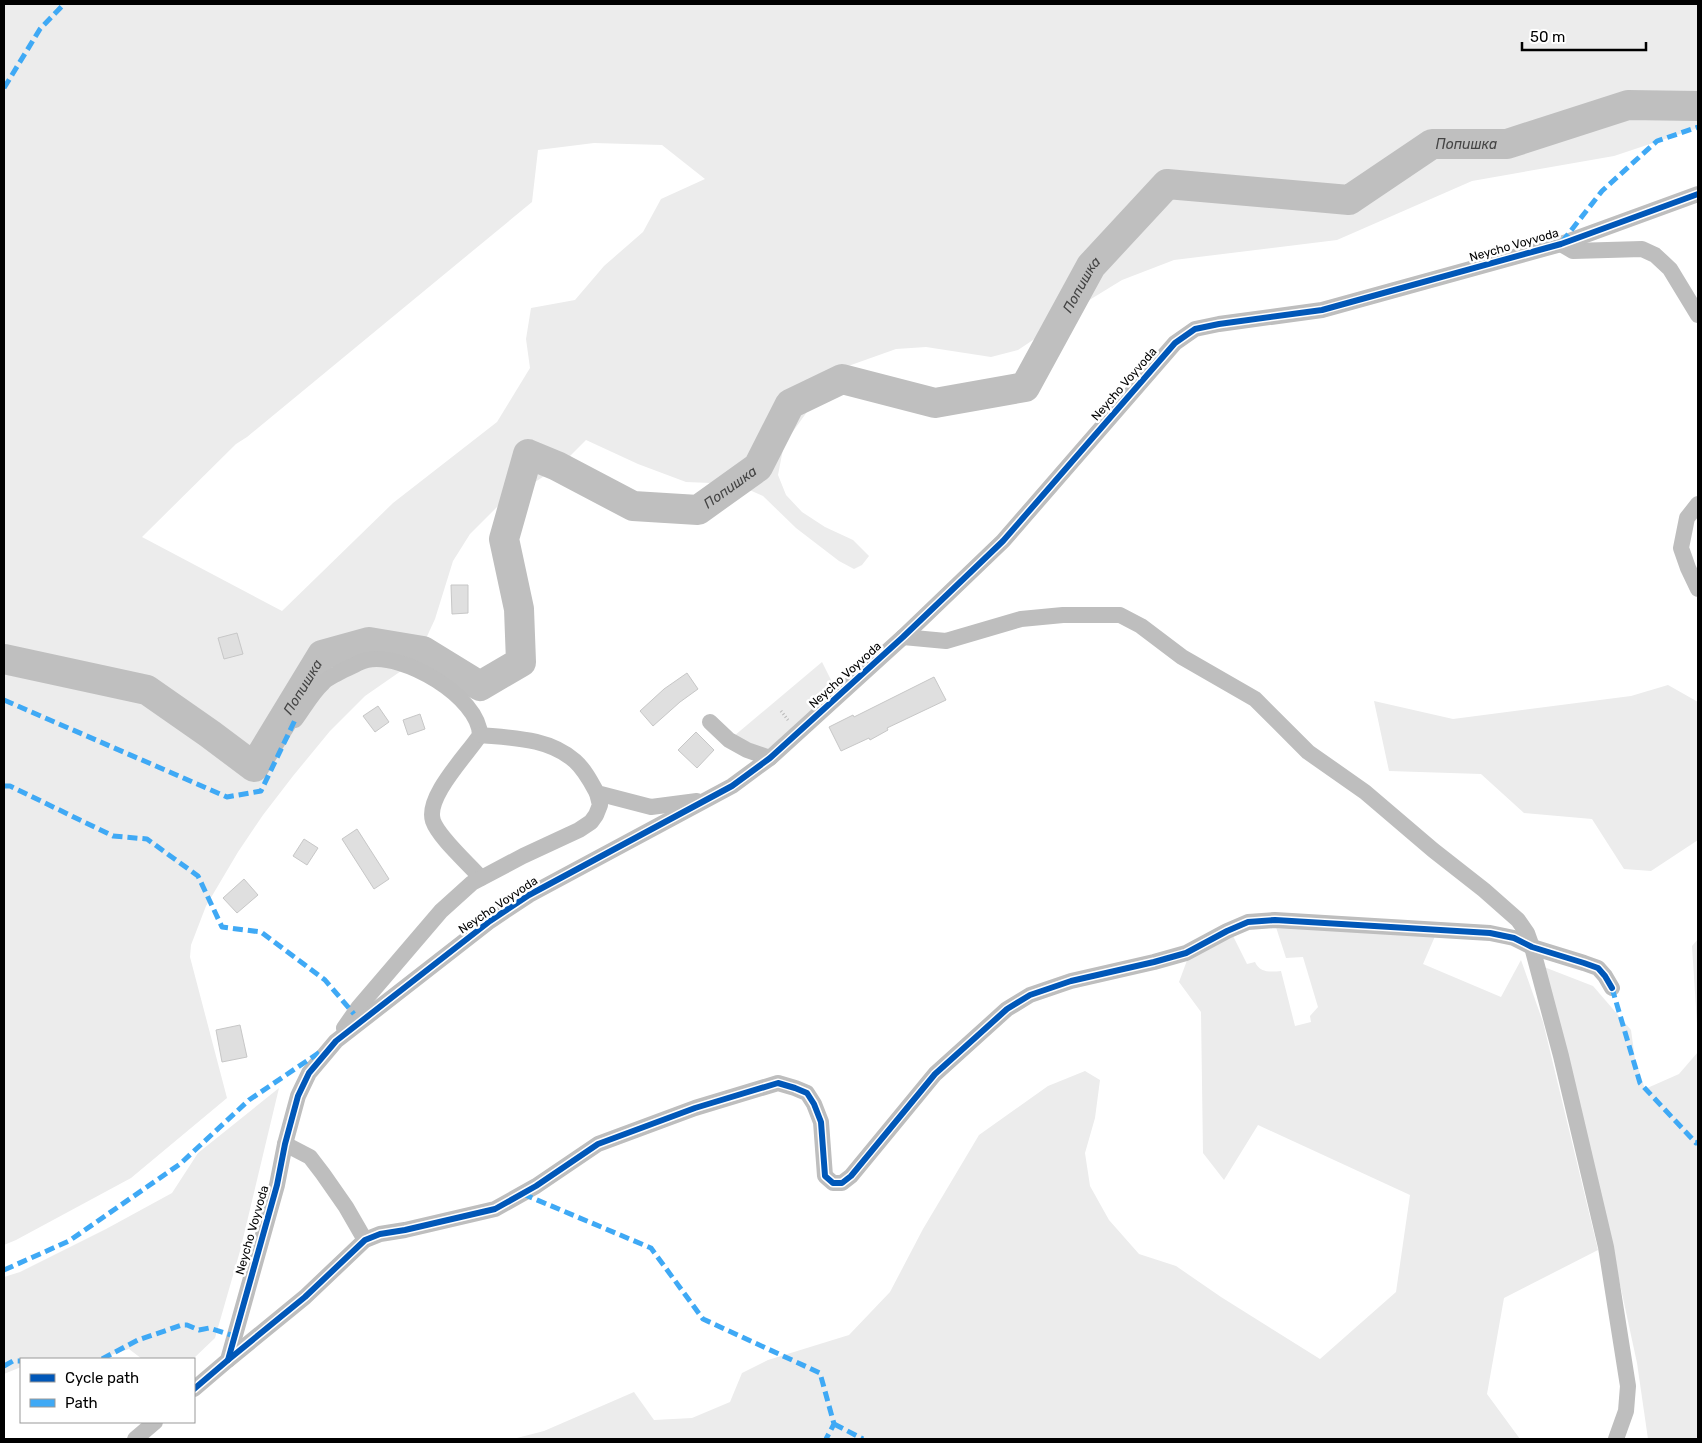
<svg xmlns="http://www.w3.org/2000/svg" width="1702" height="1443" font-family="Rubik,sans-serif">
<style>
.green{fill:#ececec;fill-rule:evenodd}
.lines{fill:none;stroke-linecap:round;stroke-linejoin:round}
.stream{stroke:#bfbfbf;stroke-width:5}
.river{stroke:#bfbfbf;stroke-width:30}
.building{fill:#dfdfdf;stroke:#c7c7c7}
.path{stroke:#b9b9b9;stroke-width:3;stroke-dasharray:1 2.5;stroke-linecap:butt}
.street{stroke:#bebebe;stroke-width:16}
.quiet{stroke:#3fa9f5;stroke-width:5;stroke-dasharray:10 5;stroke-linecap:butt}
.cycleway-casing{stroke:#fff;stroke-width:9}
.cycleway{stroke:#0057b8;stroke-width:6}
.labels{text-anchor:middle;stroke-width:5;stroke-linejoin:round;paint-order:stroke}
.street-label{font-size:12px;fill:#000;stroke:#fff}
.water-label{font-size:14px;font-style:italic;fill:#444;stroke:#fff}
</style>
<rect width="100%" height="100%" fill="#fff"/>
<g class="green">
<path d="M4,4H1698V128L1614,156L1472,181L1337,240L1174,260L1122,280L1091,299L1063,320L1018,350L991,357L926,347L896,349L837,370L784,444L778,475L786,495L802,512L825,527L853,540L869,556L862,565L854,569L839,561L796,528L763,496L736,484L686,482L638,464L586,440L560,466L499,505L470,534L453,561L435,619L423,645L401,671L365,696L330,731L293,776L263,815L238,852L206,906L191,945L190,957L227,1098L131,1178L16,1240L4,1245ZM594,143L662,145L705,179L661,199L643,232L604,266L575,300L531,308L526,339L530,368L497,422L393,503L282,611L142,537L236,444L247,437L532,202L538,150Z"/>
<polygon points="822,662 835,688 767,750 734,736"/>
<polygon points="1668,685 1698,702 1698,840 1651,871 1624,869 1592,819 1524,813 1481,774 1389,771 1374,701 1453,719 1631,696"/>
<path d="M1274,921L1436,934L1423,964L1501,997L1521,960L1543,1022L1598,1250L1504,1298L1487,1394L1520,1439H513L544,1431L634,1392L654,1420L692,1418L730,1402L742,1373L768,1360L849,1335L890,1292L923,1229L979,1135L1048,1086L1085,1071L1100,1080L1095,1118L1085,1153L1090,1186L1109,1220L1139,1254L1176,1266L1221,1297L1320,1359L1396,1292L1410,1195L1258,1125L1224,1180L1203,1153L1201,1012L1179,982L1189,955L1231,932L1247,964L1255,962C1260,973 1270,972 1281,971L1295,1026L1311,1022L1310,1016L1318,1007L1303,957L1286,958Z"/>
<polygon points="1698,939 1698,1039 1692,946"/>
<polygon points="1544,967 1593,986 1631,1030 1635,1059 1645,1089 1679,1074 1698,1052 1698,1439 1648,1439 1637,1363 1615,1261"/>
<polygon points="279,1088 240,1251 215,1338 193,1359 142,1359 129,1349 99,1359 21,1359 21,1367 4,1374 4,1277 20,1272 106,1229 172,1193 198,1153"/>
</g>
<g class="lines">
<polyline class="stream" points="1695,106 1698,110"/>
<path class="river" id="s1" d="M4,659L147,690L210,734L254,767L322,655L369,642L423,651L480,686L521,662L519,609L504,539L528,454L557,466L633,506L698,510L758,467L790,404L842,379L935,403L1025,387L1091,266L1167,184L1349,200L1432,144H1507L1628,105L1698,106"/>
</g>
<g class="building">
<polygon points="451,585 468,585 468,613 452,614"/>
<polygon points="237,633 243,654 224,659 218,638"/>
<polygon points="687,673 698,689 680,702 653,726 640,711 664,689"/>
<polygon points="934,677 946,700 887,728 888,730 870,740 869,738 841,751 829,727 853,715 854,717"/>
<polygon points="378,706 389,722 375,732 363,716"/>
<polygon points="420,714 425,729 408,735 403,720"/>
<polygon points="696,732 714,750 697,768 678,750"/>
<polygon points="357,829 389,879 374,889 342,839"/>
<polygon points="304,839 318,848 307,865 293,856"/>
<polygon points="244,879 258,895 237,913 223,898"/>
<polygon points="240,1025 247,1057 222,1062 216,1030"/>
</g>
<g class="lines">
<polyline class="path" points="781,711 788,720"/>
<g class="street">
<polyline points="1561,244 1573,251 1642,249 1655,255 1670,269 1698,315"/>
<polyline points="1698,504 1687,518 1681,548 1688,568 1698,589"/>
<polyline points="903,637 946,641 1021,619 1063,615 1120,615 1141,626 1182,657 1255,699 1308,752 1365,792 1433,850 1484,890 1518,920 1527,933 1532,947 1561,1056 1606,1247 1628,1386 1626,1411 1616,1439"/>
<path d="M295,720C304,708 312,693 323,683C327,678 361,661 367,660C403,652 479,697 480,735C467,755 425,797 433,821C439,838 469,864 481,878"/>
<polyline points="710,722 729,740 747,750 770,758"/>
<path d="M480,735C513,738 549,738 575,761C585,770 591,782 597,793L651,807L697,801"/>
<polyline points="344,1028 358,1008 441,911 472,883 523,856 579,830 591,822 596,815 600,805 597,793"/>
<polyline points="285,1144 310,1157 323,1174 346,1207 365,1240"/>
<polyline points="228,1360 305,1297 365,1240 380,1234 405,1230 495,1209 536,1186 598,1144 695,1108 778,1083 795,1088 807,1093 814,1104 821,1122 825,1176 833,1183 842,1183 851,1176 935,1074 1007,1009 1030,995 1071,981 1154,962 1186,953 1227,931 1248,922 1275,920 1490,933 1514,938 1532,947 1584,963 1598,968 1605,976 1612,988"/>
<polyline points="194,1389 228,1360 277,1185 285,1144 298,1096 309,1073 336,1041 490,921 529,895 732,786 770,758 903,637 1003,541 1175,343 1195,329 1219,324 1322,310 1561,244 1698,194"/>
<polyline points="135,1439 155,1422"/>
</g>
<g class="quiet">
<polyline points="4,88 40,29 64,4"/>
<polyline points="1562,242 1602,191 1657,141 1698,127"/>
<polyline points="4,700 227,797 261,791 295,720"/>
<polyline points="4,786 10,786 113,836 147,839 198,876 222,927 261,932 325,980 354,1014"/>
<polyline points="1612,988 1640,1083 1696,1143 1698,1142"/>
<polyline points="523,1194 651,1248 703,1319 820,1373 834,1424 826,1439"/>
<polyline points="4,1270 69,1241 180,1164 249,1100 323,1050"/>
<polyline points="102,1359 138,1340 182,1325 187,1325 199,1330 209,1328 234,1336"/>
<polyline points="4,1366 13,1361 21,1361"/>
<polyline points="834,1424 863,1439"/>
</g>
<g class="cycleway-casing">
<g id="cycleway">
<polyline points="228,1360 305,1297 365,1240 380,1234 405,1230 495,1209 536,1186 598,1144 695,1108 778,1083 795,1088 807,1093 814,1104 821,1122 825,1176 833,1183 842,1183 851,1176 935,1074 1007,1009 1030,995 1071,981 1154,962 1186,953 1227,931 1248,922 1275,920 1490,933 1514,938 1532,947 1584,963 1598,968 1605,976 1612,988"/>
<polyline points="194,1389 228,1360 277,1185 285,1144 298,1096 309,1073 336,1041 490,921 529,895 732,786 770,758 903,637 1003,541 1175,343 1195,329 1219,324 1322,310 1561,244 1698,194"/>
</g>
</g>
<use href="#cycleway" class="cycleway"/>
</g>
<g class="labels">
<g class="street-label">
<text transform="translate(1514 245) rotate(-16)" y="4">Neycho Voyvoda</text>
<text transform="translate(1124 384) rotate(-49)" y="4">Neycho Voyvoda</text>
<text transform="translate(845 675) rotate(-42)" y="4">Neycho Voyvoda</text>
<text transform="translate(498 905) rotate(-34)" y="4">Neycho Voyvoda</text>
<text transform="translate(252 1230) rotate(-74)" y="4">Neycho Voyvoda</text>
</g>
<g class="water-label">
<text dy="5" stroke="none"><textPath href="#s1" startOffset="1979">Попишка</textPath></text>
<text dy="5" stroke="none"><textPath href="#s1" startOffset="1529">Попишка</textPath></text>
<text dy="5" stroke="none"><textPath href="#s1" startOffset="1062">Попишка</textPath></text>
<text dy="5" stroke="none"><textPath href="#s1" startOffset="372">Попишка</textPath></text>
</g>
</g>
<rect width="1702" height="1443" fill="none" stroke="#000000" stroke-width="10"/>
<rect x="20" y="1358" width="175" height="65" fill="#ffffff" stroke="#999999"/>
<rect x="30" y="1374" width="25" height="8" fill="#0057b8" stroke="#999999"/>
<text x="65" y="1383" font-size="15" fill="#000000">Cycle path</text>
<rect x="30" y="1399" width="25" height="8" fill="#3fa9f5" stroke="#999999"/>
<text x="65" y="1408" font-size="15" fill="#000000">Path</text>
<path d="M1522 42v8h124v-8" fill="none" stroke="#000000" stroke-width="2.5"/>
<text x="1530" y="42" font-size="15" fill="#000000" stroke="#ffffff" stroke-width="4" paint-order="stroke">50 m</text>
</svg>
